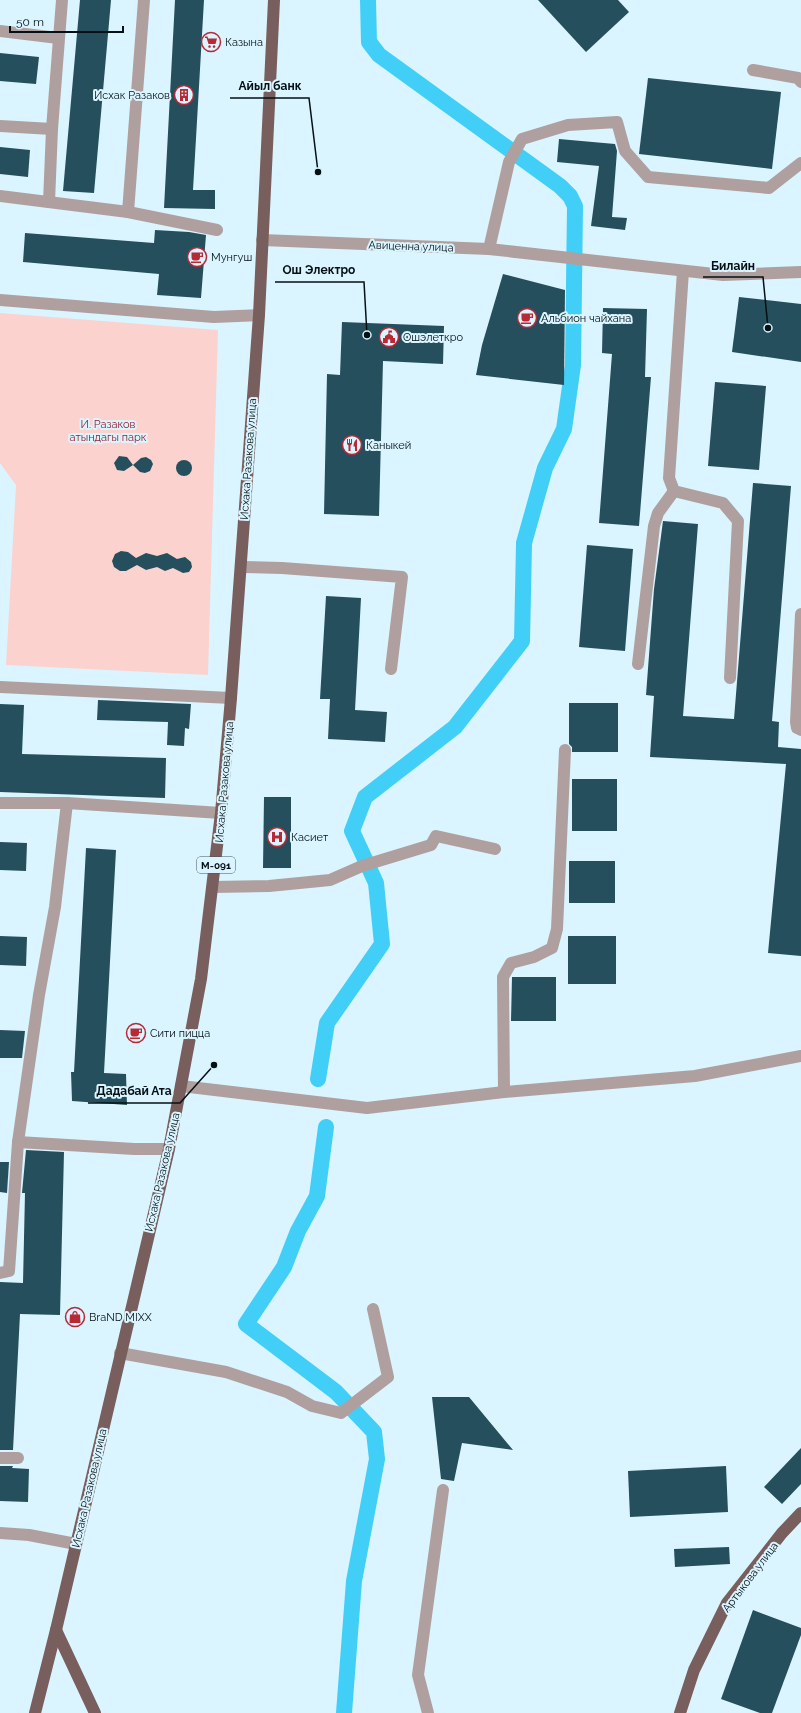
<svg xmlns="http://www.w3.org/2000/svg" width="801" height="1713" font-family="Raleway,sans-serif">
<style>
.green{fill:#fcd2cf}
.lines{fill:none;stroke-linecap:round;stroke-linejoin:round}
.canal{stroke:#42cff7;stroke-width:16}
.building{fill:#254f5c}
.minor{stroke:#afa09f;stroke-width:12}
.major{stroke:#785f5d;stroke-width:12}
.labels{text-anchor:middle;stroke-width:4;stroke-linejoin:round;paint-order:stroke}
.shield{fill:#daf5ff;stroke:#44555a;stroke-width:1}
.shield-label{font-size:10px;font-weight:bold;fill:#041014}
.poi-label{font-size:11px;fill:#041014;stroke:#daf5ff;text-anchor:start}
.street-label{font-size:11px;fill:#041014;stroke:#daf5ff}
.park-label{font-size:11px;fill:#971a27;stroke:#daf5ff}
.leader{fill:none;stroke:#041014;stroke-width:1.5}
.callout-dot{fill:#041014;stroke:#daf5ff;stroke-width:1.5}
.callout-label{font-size:12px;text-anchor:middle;font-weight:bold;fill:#041014;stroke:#daf5ff;stroke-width:4;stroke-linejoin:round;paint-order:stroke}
</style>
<rect width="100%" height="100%" fill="#daf5ff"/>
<polygon class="green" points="0,313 218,330 208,675 6,665 16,485 0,463"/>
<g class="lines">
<g class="canal">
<polyline points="318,1079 327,1023 382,944 376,883 352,831 365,797 455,727 522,641 524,543 545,468 564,429 573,365 575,206 570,196 560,186 379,55 369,42 368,0"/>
<polyline points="326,1127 317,1196 298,1231 284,1267 246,1324 336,1392 374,1432 377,1459 354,1581 344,1713"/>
</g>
</g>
<g class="building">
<polygon points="80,0 111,0 94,193 63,191"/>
<polygon points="175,0 204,0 193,190 215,190 215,209 164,208"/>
<polygon points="538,0 618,0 629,12 586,52"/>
<polygon points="0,53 39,57 36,84 0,81"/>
<polygon points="648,78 781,92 772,169 639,154"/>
<polygon points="559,139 615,144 617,151 612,217 627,218 625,230 591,226 599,166 557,162"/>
<polygon points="0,147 30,150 28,177 0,174"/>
<polygon points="155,230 189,232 206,235 201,298 157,295 159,274 23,262 25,233 154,243"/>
<polygon points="503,274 565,290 564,385 476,375 482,345"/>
<polygon points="739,297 801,304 801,362 732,352"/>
<polygon points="603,308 647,309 645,377 651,377 639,526 599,523 612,354 602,353"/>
<polygon points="342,322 444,326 443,364 383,361 379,516 324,514 327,374 340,375"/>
<polygon points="715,382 766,386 759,470 708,466"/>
<polygon points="119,456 127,457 133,465 124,471 117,470 114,463"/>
<polygon points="146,457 151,460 153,464 150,471 145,473 140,472 133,465 141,458"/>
<circle cx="184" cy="468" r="8"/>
<polygon points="753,483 791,486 772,721 779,722 778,747 801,749 801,956 768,953 786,764 650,757 654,696 646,695 654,589 663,521 698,524 683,716 734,719"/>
<polygon points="587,545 633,549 625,651 579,647"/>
<polygon points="121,551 128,552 136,558 146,553 157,556 167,553 177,559 185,557 191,562 192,567 189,572 183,573 173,568 165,571 157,567 146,570 137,565 126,571 120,571 114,567 112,561 115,554"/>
<polygon points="326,596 361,598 355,710 387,712 385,742 328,739 330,699 320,699"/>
<polygon points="98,700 191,704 189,729 185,728 184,746 167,745 168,722 97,720"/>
<polygon points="569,703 618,703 618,752 572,752 572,747 569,744"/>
<polygon points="0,704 24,705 22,754 166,758 165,798 0,792"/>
<rect x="572" y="779" width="45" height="52"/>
<polygon points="264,797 291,797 291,868 263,868"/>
<polygon points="0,842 27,843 26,871 0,870"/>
<polygon points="86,848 116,850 104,1073 126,1074 127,1105 72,1101 71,1072 74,1072"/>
<rect x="569" y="861" width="46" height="42"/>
<polygon points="0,936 27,937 26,966 0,965"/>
<rect x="568" y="936" width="48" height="48"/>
<polygon points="512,977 556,977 556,1021 511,1021"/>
<polygon points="0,1030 25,1031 22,1058 0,1058"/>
<polygon points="26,1150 64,1152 60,1315 20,1314 13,1450 0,1450 0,1282 23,1283 25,1193 22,1193"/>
<polygon points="0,1162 9,1162 7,1193 0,1192"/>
<polygon points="432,1397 469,1397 513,1450 462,1443 454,1481 441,1479"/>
<polygon points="801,1448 801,1484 782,1504 764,1487"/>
<polygon points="0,1466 13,1466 12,1468 29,1469 28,1502 0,1501"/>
<polygon points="726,1466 728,1512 630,1517 628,1471"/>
<polygon points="729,1547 730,1564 675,1567 674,1549"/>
<polygon points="753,1610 801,1628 801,1635 772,1713 760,1713 721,1699"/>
</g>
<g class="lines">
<g class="minor">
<polyline points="0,31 58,38"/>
<polyline points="753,70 798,78 801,82"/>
<polyline points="0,126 52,129"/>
<polyline points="0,196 128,212 217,230"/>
<polyline points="49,202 52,129 62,0"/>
<polyline points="128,212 144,0"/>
<polyline points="262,240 489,249 723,275 801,272"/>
<polyline points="489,249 509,162 522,139 568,125 617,122 625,151 648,177 769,188 801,163"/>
<polyline points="683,271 669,478 674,491 723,503 738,521 730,678"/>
<polyline points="0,300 214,317 259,315"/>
<polyline points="241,567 282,568 402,577 391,669"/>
<polyline points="801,614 796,722 797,728 801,730"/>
<polyline points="638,664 654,526 658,513 674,491"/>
<polyline points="0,687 231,698"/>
<polyline points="0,803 67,803 221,813"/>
<polyline points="213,887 269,886 330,880 362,866 431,845 436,836 495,849"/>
<polyline points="181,1086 367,1108 504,1092 695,1076 801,1056"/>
<polyline points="504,1092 503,977 511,963 534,957 552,948 557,929 565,750"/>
<polyline points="18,1142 134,1149 169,1149"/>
<polyline points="0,1273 9,1271 18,1142 39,995 55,907 67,803"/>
<polyline points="120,1353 226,1372 287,1392 312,1406 341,1413 388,1377 373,1309"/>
<polyline points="0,1458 18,1458"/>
<polyline points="0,1533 29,1535 76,1544"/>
<polyline points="428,1713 418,1675 443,1490"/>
</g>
<g class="major">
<polyline points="56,1630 95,1713"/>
<polyline points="35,1713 56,1630 169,1149 201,979 221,813 231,698 259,315 274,0"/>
<polyline points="680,1713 694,1670 727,1603 782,1533 801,1513"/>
</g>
</g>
<defs>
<g id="supermarket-ring" transform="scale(1)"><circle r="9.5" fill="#daf5ff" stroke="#b92835" stroke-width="1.5"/><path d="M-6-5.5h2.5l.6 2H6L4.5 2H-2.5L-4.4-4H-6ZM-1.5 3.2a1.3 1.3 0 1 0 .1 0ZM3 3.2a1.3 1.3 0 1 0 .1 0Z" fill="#b92835"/></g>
<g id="building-ring" transform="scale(1)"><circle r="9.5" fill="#daf5ff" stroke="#b92835" stroke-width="1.5"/><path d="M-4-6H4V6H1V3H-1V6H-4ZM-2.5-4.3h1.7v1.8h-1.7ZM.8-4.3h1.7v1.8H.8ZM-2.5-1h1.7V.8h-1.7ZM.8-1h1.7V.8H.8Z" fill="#b92835"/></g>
<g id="cafe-ring" transform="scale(1)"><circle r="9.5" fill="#daf5ff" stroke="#b92835" stroke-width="1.5"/><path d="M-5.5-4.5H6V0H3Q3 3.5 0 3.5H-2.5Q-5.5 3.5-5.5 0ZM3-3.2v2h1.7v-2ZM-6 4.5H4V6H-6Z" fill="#b92835"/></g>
<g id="civic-ring" transform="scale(1)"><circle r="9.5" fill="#daf5ff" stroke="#b92835" stroke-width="1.5"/><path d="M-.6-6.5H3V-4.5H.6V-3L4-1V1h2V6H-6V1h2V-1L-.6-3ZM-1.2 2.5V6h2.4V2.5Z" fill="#b92835"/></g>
<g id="restaurant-ring" transform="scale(1)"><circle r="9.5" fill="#daf5ff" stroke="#b92835" stroke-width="1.5"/><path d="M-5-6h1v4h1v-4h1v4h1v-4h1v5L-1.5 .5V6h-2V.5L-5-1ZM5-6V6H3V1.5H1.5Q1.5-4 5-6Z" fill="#b92835"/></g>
<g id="hospital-ring" transform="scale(1)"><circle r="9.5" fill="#daf5ff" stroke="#b92835" stroke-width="1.5"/><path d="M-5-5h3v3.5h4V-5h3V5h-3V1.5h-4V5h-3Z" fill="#b92835"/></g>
<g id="shop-ring" transform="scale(1)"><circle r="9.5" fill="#daf5ff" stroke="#b92835" stroke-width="1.5"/><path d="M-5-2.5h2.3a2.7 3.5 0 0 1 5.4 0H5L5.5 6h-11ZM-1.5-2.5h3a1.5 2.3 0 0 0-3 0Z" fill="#b92835"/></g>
</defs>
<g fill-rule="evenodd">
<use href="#supermarket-ring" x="211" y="42"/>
<use href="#building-ring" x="184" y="95"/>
<use href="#cafe-ring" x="197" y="257"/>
<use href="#cafe-ring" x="527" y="318"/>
<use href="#civic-ring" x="389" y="337"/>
<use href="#restaurant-ring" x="352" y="445"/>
<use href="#hospital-ring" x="277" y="837"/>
<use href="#cafe-ring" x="136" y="1033"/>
<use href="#shop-ring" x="75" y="1317"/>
</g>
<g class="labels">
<rect class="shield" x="197" y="857" width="38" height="16" rx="3"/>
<g class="shield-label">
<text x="216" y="869">М-091</text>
</g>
<g class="poi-label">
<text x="225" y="46">Казына</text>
<text x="170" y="99" text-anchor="end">Исхак Разаков</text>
<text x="211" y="261">Мунгуш</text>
<text x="541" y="322">Альбион чайхана</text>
<text x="403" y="341">Ошэлеткро</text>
<text x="366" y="449">Каныкей</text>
<text x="291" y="841">Касиет</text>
<text x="150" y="1037">Сити пицца</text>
<text x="89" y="1321">BraND MIXX</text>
</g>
<g class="street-label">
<text transform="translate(411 246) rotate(2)" y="4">Авиценна улица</text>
<text transform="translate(248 459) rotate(-86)" y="4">Исхака Разакова улица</text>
<text transform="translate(224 782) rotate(-85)" y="4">Исхака Разакова улица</text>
<text transform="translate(162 1172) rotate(-77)" y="4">Исхака Разакова улица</text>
<text transform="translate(89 1488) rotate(-77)" y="4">Исхака Разакова улица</text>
<text transform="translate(750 1577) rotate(-53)" y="4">Артыкова улица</text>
</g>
<g class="park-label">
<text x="108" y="428">И. Разаков<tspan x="108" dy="13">атындагы парк</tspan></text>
</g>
</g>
<path class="leader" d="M318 172L309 98H230M768 328L763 277H703M367 335L364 282H275M214 1065L180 1103H88"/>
<g class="callout-dot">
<circle cx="318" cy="172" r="4"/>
<circle cx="768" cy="328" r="4"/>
<circle cx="367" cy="335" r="4"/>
<circle cx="214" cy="1065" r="4"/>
</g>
<g class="callout-label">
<text x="270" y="90">Айыл банк</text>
<text x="733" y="270">Билайн</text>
<text x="319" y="274">Ош Электро</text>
<text x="134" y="1095">Дадабай Ата</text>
</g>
<path d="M10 26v6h113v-6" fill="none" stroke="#041014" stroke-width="2"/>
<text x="16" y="26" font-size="12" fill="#041014" stroke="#daf5ff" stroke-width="3" paint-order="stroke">50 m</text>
</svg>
